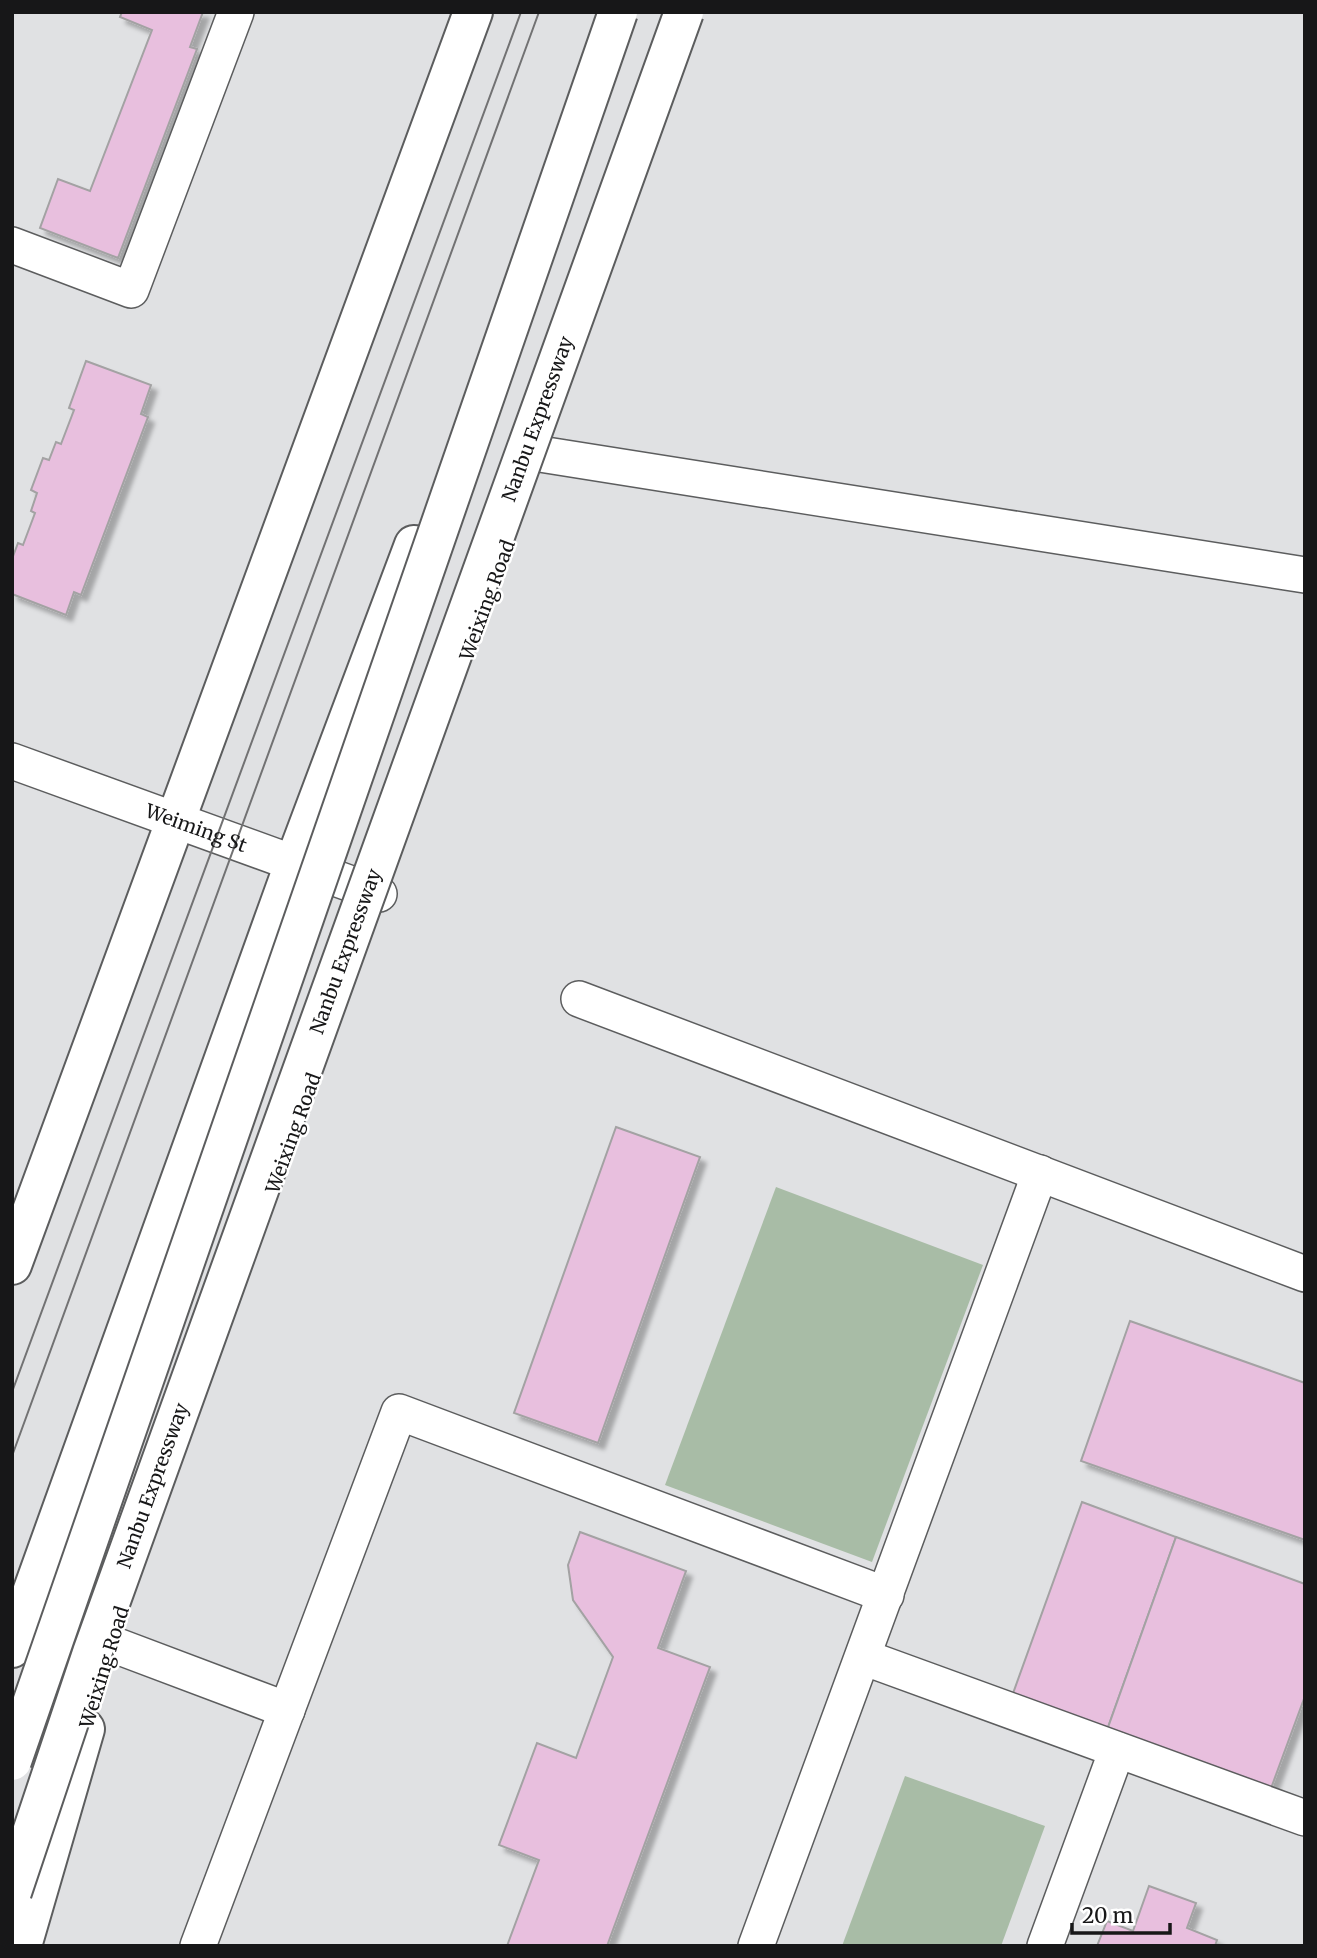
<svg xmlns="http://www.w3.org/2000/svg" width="1317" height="1958" font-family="Merriweather,serif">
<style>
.green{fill:#a8bca6}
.building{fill:#e8bfde;stroke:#a3a2a3;stroke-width:2;filter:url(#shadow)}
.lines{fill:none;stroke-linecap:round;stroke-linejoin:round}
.minor-casing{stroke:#5c5d5e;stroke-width:38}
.major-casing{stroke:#5c5d5e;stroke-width:42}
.minor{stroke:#fff;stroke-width:35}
.major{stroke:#fff;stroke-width:38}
.tram{stroke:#727273;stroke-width:2}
.highway-bridge-casing{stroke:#5c5d5e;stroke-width:42;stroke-linecap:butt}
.highway-bridge{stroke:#fff;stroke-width:38}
.labels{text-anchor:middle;stroke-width:5;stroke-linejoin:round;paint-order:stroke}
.street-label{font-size:19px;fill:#171718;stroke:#fff}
</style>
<defs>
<filter id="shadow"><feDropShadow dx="6" dy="6" stdDeviation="2" flood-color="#0004"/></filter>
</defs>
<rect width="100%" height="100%" fill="#e0e1e3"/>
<g class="green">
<polygon points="776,1187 983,1265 872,1562 665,1485"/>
<polygon points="905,1776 1045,1826 1001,1946 842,1946"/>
</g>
<g class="building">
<polygon points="122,12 203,12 190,47 197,49 118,258 40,228 58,179 90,191 152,30 120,17"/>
<polygon points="86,361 151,385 141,414 148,417 81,595 74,592 66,615 12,594 12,559 18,543 23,545 35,513 31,511 37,493 31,490 43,458 49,460 56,442 61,444 74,410 69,408"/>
<polygon points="616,1127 700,1157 598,1443 514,1413"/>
<polygon points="1130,1321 1305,1383 1305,1540 1081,1461"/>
<polygon points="1082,1502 1176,1537 1106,1733 1011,1699"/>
<polygon points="580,1532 686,1571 658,1648 710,1667 607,1946 507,1946 539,1860 499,1845 537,1743 576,1758 613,1657 573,1600 568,1565"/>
<polygon points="1176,1537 1305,1584 1305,1696 1270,1791 1106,1733"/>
<polygon points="1149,1886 1196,1903 1187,1928 1217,1940 1215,1946 1097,1946 1107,1921 1133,1931"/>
</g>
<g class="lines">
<g class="minor-casing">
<g id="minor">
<polyline points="12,245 131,290 236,12"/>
<polyline points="540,454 1305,575"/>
<path id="s1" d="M12,761L379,894"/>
<polyline points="579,999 1305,1274"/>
<polyline points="109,1643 287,1710"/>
<polyline points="863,1657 1305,1818"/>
<polyline points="198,1946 399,1412 886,1595"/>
<polyline points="756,1946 1040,1173"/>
<polyline points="1045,1946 1117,1750"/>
</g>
</g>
<g class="major-casing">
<g id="major">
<polyline points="12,1265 473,12"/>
<polyline points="12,1648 294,864 414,545"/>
<polyline points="22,1946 85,1729"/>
</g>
</g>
<use href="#minor" class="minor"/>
<use href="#major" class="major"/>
<g class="tram">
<polyline points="12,1392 521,12"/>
<polyline points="12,1456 539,12"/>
</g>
<g class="highway-bridge-casing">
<g id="highway-bridge">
<polyline points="12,1761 618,12"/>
<path id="s2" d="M12,1892L92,1653L684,12"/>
</g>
</g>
<use href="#highway-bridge" class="highway-bridge"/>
</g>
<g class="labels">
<g class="street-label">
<text dy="7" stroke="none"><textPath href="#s2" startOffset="1564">Nanbu Expressway</textPath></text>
<text transform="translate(487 600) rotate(-70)" y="7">Weixing Road</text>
<text dy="7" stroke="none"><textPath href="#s1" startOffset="196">Weiming St</textPath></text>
<text dy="7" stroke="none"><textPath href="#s2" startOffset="998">Nanbu Expressway</textPath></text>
<text transform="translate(293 1133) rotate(-70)" y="7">Weixing Road</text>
<text dy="7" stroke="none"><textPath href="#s2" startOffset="430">Nanbu Expressway</textPath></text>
<text transform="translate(104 1667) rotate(-73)" y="7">Weixing Road</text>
</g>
</g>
<rect width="1317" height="1958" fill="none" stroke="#171718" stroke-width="28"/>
<path d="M1072 1923v10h98v-10" fill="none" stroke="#171718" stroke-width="3.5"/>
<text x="1082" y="1923" font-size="21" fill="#171718" stroke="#ffffff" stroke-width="5" paint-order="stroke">20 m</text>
</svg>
